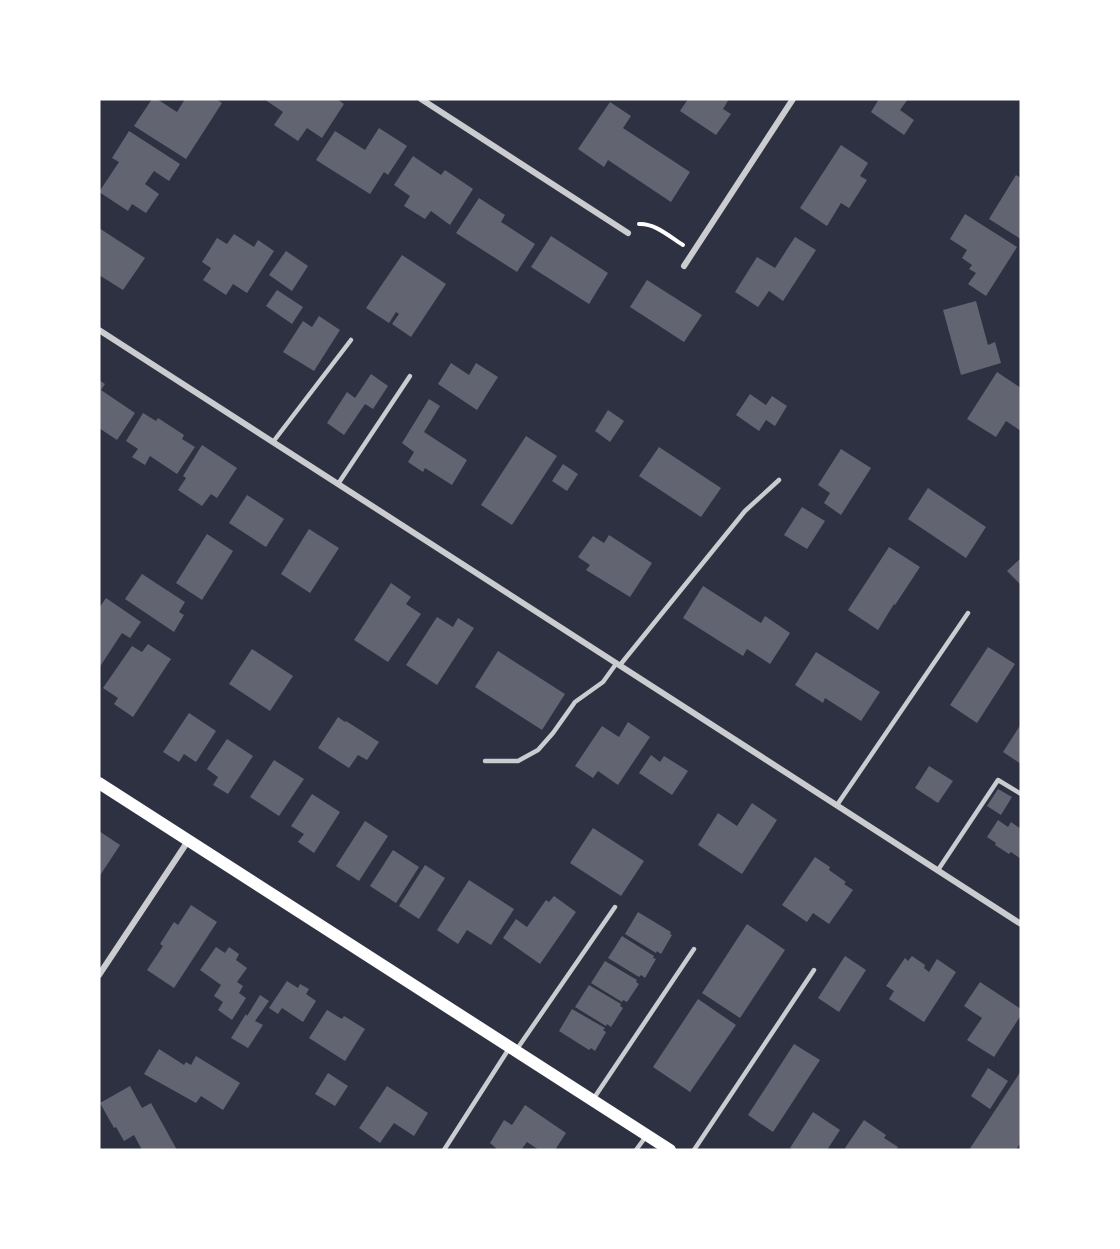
<svg xmlns="http://www.w3.org/2000/svg" width="1120" height="1249" font-family="'Open Sans',sans-serif">
<style>
.building{fill:#626471}
.lines{fill:none;stroke-linecap:round;stroke-linejoin:round}
.path{stroke:#fff;stroke-width:4}
.service{stroke:#caccd0;stroke-width:4.5}
.minor{stroke:#caccd0;stroke-width:6}
.secondary{stroke:#fff;stroke-width:12}
</style>
<rect width="100%" height="100%" fill="#2d3142"/>
<g class="building">
<polygon points="152,99 157,99 177,112 185,99 216,99 222,103 186,159 134,126"/>
<polygon points="264,99 337,99 344,104 322,138 307,128 298,141 274,125 283,112"/>
<polygon points="688,99 729,99 723,109 731,114 716,135 680,111"/>
<polygon points="879,99 908,99 900,110 914,120 904,135 871,112"/>
<polygon points="610,102 631,116 623,128 690,172 671,202 608,160 604,167 578,149"/>
<polygon points="379,128 407,146 388,175 384,172 370,194 316,160 335,131 365,150"/>
<polygon points="129,131 180,164 169,181 154,171 145,184 159,194 146,213 132,204 128,211 99,192 119,162 112,158"/>
<polygon points="841,145 868,163 860,176 867,180 849,208 841,203 827,226 800,208"/>
<polygon points="413,156 441,175 445,170 473,189 450,225 431,211 425,219 404,206 410,196 394,185"/>
<polygon points="1016,175 1021,178 1021,239 989,219"/>
<polygon points="479,198 505,215 501,222 535,244 517,272 456,233"/>
<polygon points="965,214 1017,247 986,296 968,284 976,273 969,269 972,265 962,258 967,250 950,239"/>
<polygon points="99,228 145,258 123,290 99,275"/>
<polygon points="234,234 254,247 258,240 274,251 247,293 233,284 226,295 203,280 211,268 202,262 217,238 227,244"/>
<polygon points="551,236 608,273 589,304 531,267"/>
<polygon points="795,237 816,250 783,301 769,291 758,307 735,292 757,257 775,268"/>
<polygon points="286,251 308,266 292,291 269,275"/>
<polygon points="402,255 446,284 411,337 392,324 399,314 396,312 389,323 366,308"/>
<polygon points="647,280 702,315 684,342 630,307"/>
<polygon points="277,290 303,307 292,324 266,306"/>
<polygon points="976,301 988,345 995,342 1001,363 961,375 943,310"/>
<polygon points="319,316 340,330 314,371 283,352 303,321 312,327"/>
<polygon points="451,363 469,375 476,363 498,377 477,410 438,384"/>
<polygon points="997,372 1021,388 1021,431 1006,421 996,437 967,419"/>
<polygon points="371,374 388,386 373,409 365,404 344,435 327,423 347,392 355,398"/>
<polygon points="99,380 105,384 101,390 135,413 117,440 99,428"/>
<polygon points="750,394 766,405 772,396 787,406 775,426 766,420 759,431 736,415"/>
<polygon points="429,399 440,406 424,432 467,460 452,485 425,468 423,472 408,462 414,452 402,443"/>
<polygon points="608,410 624,421 610,442 595,431"/>
<polygon points="143,413 156,421 158,418 184,435 182,439 195,447 177,474 150,456 145,465 132,457 138,449 126,441"/>
<polygon points="526,436 557,456 512,525 481,505"/>
<polygon points="202,445 237,468 217,498 211,494 202,506 178,490 186,478 183,476"/>
<polygon points="659,447 721,488 701,517 639,476"/>
<polygon points="841,449 871,468 841,515 824,503 830,493 818,485"/>
<polygon points="563,464 578,474 567,491 552,481"/>
<polygon points="928,488 986,527 966,558 908,519"/>
<polygon points="247,495 284,519 266,547 229,523"/>
<polygon points="802,507 825,521 807,549 784,535"/>
<polygon points="309,529 339,548 310,593 281,574"/>
<polygon points="207,534 233,551 202,600 176,583"/>
<polygon points="609,535 652,563 630,597 586,570 590,565 578,557 593,536 604,543"/>
<polygon points="889,547 920,567 895,605 894,604 878,630 848,610"/>
<polygon points="1021,558 1021,585 1007,571"/>
<polygon points="142,574 185,602 179,612 184,615 174,632 125,599"/>
<polygon points="391,583 411,597 406,604 421,614 388,662 354,640"/>
<polygon points="703,586 761,623 765,616 790,633 770,664 747,649 743,656 683,618"/>
<polygon points="106,598 141,622 130,638 122,633 99,668 99,608"/>
<polygon points="437,617 453,627 458,618 474,628 437,685 406,665"/>
<polygon points="148,644 171,659 133,717 114,704 118,698 103,688 132,646 142,652"/>
<polygon points="988,647 1015,664 977,723 950,705"/>
<polygon points="252,649 293,676 270,711 229,684"/>
<polygon points="498,651 565,694 542,730 475,687"/>
<polygon points="816,652 880,692 861,721 825,698 823,703 795,685"/>
<polygon points="189,713 216,731 196,762 184,754 179,762 163,752"/>
<polygon points="338,717 345,722 346,721 379,742 367,760 358,755 349,768 318,748"/>
<polygon points="628,722 650,737 618,785 598,771 593,778 575,766 602,726 619,737"/>
<polygon points="1021,724 1021,764 1003,752"/>
<polygon points="227,739 253,756 228,794 213,785 218,777 207,769"/>
<polygon points="651,755 660,762 664,756 688,771 672,795 639,773"/>
<polygon points="274,760 304,779 279,816 250,797"/>
<polygon points="929,766 953,781 938,803 915,788"/>
<polygon points="998,789 1012,797 1001,815 987,806"/>
<polygon points="312,794 340,812 314,853 298,842 304,834 291,826"/>
<polygon points="752,803 777,820 742,874 698,845 718,813 737,826"/>
<polygon points="998,820 1008,827 1011,822 1021,829 1021,859 1011,852 1009,854 995,845 996,843 987,837"/>
<polygon points="365,821 388,836 359,881 336,866"/>
<polygon points="593,828 644,861 621,896 570,863"/>
<polygon points="99,831 120,845 99,877"/>
<polygon points="393,850 419,867 396,903 370,886"/>
<polygon points="815,857 830,867 829,870 846,882 844,884 853,890 829,924 813,913 807,922 782,905"/>
<polygon points="425,865 445,878 419,919 399,906"/>
<polygon points="469,880 514,909 491,945 467,930 458,944 437,930"/>
<polygon points="554,896 576,912 540,964 503,938 516,919 527,927 546,900 549,902"/>
<polygon points="191,905 217,922 174,988 147,970 163,946 160,944 174,922 178,925"/>
<polygon points="638,912 671,932 670,934 672,935 661,954 657,951 656,953 625,934"/>
<polygon points="747,924 785,950 740,1018 702,993"/>
<polygon points="622,936 654,956 653,958 656,959 645,978 641,975 639,977 608,958"/>
<polygon points="216,947 225,953 229,947 239,954 236,960 247,968 237,982 243,986 239,993 246,998 232,1020 218,1010 223,1002 214,996 221,985 200,970"/>
<polygon points="845,956 866,970 839,1012 818,998"/>
<polygon points="912,956 925,965 924,968 929,972 937,959 956,972 924,1022 889,999 894,991 886,986 905,958 908,961"/>
<polygon points="605,961 637,980 636,982 639,984 627,1002 623,1000 622,1002 591,983"/>
<polygon points="287,981 298,988 300,984 309,989 306,994 316,1001 303,1022 282,1008 278,1014 269,1008"/>
<polygon points="980,982 1021,1009 1021,1015 994,1057 967,1040 982,1018 964,1006"/>
<polygon points="589,985 621,1004 620,1006 623,1008 611,1027 607,1024 606,1026 575,1007"/>
<polygon points="260,995 269,1001 255,1021 263,1025 248,1048 231,1038 246,1014 247,1016"/>
<polygon points="698,999 736,1025 690,1092 653,1067"/>
<polygon points="572,1009 605,1028 603,1030 606,1032 595,1051 591,1048 589,1050 559,1031"/>
<polygon points="327,1010 342,1019 344,1016 365,1029 345,1061 309,1038"/>
<polygon points="794,1044 820,1060 773,1132 748,1115"/>
<polygon points="159,1049 184,1065 186,1062 191,1065 196,1056 240,1083 223,1110 201,1096 196,1103 144,1074"/>
<polygon points="988,1068 1008,1081 990,1109 971,1096"/>
<polygon points="1021,1071 1021,1142 1016,1150 969,1150"/>
<polygon points="328,1073 348,1086 335,1106 315,1094"/>
<polygon points="130,1086 142,1108 151,1103 177,1150 142,1150 134,1135 124,1141 116,1127 114,1128 100,1103"/>
<polygon points="387,1086 428,1113 414,1136 394,1123 380,1143 359,1128"/>
<polygon points="525,1105 566,1133 555,1150 539,1150 527,1142 521,1150 496,1150 497,1149 490,1143 504,1120 512,1125"/>
<polygon points="813,1112 840,1130 827,1150 794,1150 790,1148"/>
<polygon points="864,1120 886,1135 884,1138 898,1147 896,1150 847,1150 845,1148"/>
</g>
<g class="lines">
<path class="path" d="M639,224C655,223 670,237 683,245"/>
<g class="service">
<polyline points="273,442 351,340"/>
<polyline points="338,484 410,376"/>
<polyline points="620,665 745,511 779,480"/>
<polyline points="485,761 518,761 538,750 553,733 575,702 603,682 616,664"/>
<polyline points="837,805 968,613"/>
<polyline points="938,870 998,780 1021,794"/>
<polyline points="517,1049 615,907"/>
<polyline points="594,1098 694,949"/>
<polyline points="444,1150 510,1047"/>
<polyline points="636,1150 647,1135"/>
<polyline points="694,1150 814,970"/>
</g>
<g class="minor">
<polyline points="421,99 628,233"/>
<polyline points="684,266 793,99"/>
<polyline points="99,330 1021,924"/>
<polyline points="99,975 188,841"/>
</g>
<polyline class="secondary" points="99,783 670,1150"/>
</g>
<rect width="1120" height="1249" fill="none" stroke="#ffffff" stroke-width="201"/>
</svg>
